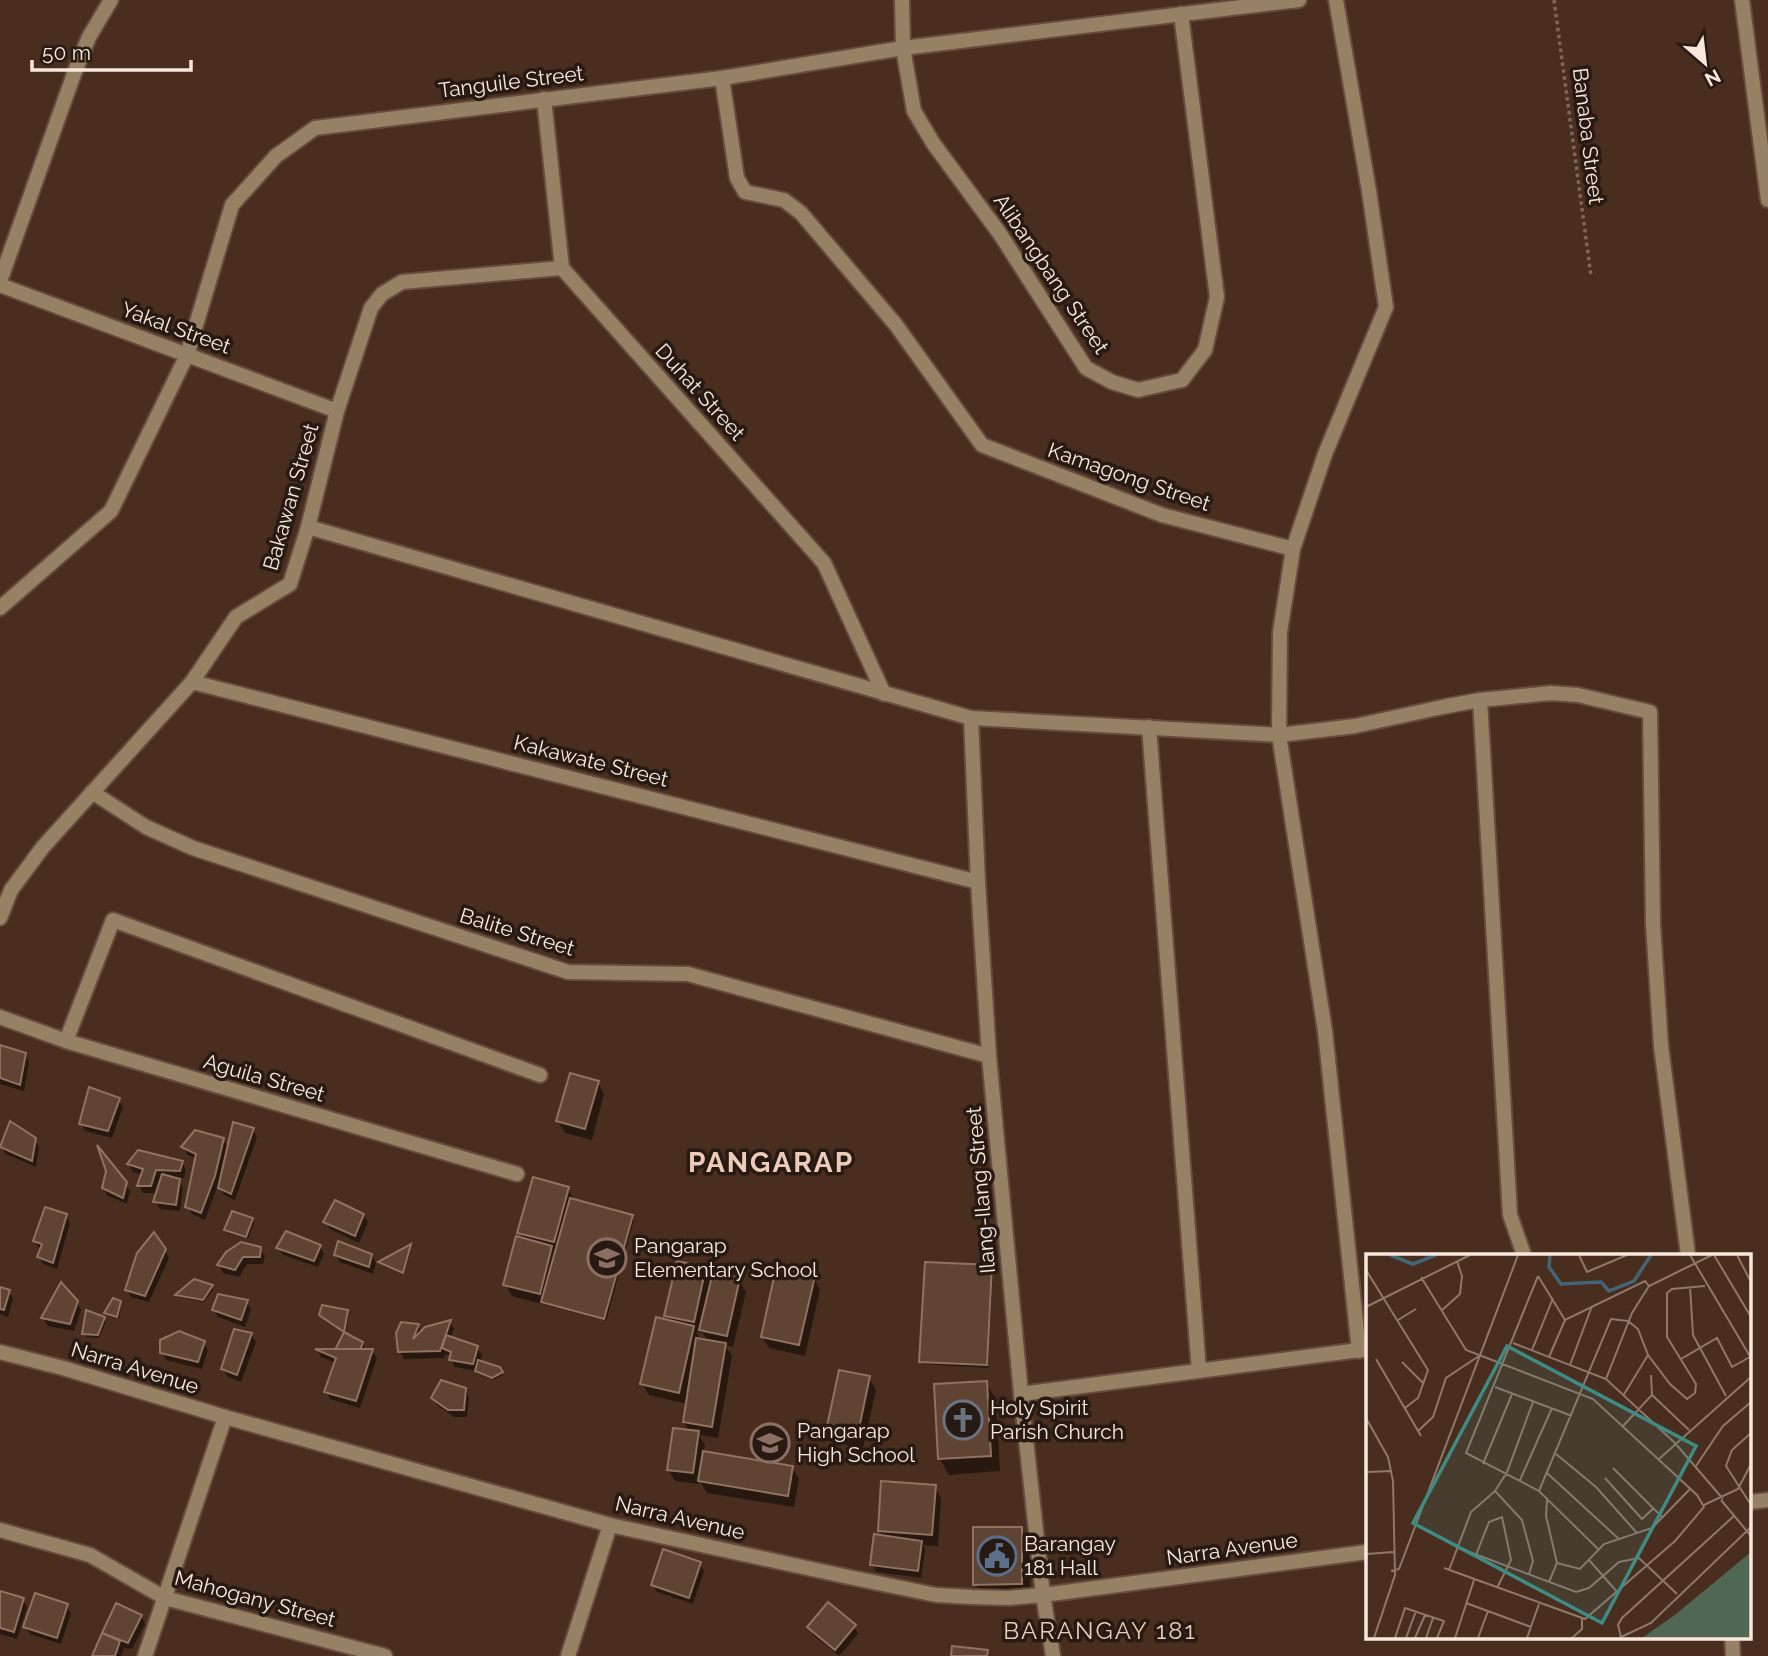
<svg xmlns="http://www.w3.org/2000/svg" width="1768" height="1656" font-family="Raleway,sans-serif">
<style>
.shadow{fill:#0007;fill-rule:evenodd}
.building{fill:#5f4333;stroke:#917261;stroke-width:2}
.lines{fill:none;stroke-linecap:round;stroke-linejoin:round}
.minor-casing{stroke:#654c3d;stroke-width:18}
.path{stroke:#7e6658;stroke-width:3.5;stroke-dasharray:3.5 3.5;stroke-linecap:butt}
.minor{stroke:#968164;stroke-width:14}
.labels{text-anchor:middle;stroke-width:7;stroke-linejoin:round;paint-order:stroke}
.street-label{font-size:21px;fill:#f9e7dd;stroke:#261a13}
.poi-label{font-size:21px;fill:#f9e7dd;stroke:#261a13;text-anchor:start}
.quarter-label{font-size:24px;letter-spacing:2px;fill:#edcbb8;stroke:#261a13}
.district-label{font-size:28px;font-weight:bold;letter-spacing:2px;fill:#edcbb8;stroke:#261a13}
.inset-river{fill:none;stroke:#446576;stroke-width:3.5}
.inset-road{fill:none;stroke:#8f786b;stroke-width:2}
.view{fill:#3e8d84;fill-opacity:0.15;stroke:#3e8d84;stroke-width:3.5}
.inset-edge{fill:none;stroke:#f9e7dd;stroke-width:3.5}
</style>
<rect width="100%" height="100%" fill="#492e1f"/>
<g class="shadow">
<polygon points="0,1048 25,1054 29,1062 24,1091 0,1084"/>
<polygon points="598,1083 604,1094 592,1140 565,1133 558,1121"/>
<polygon points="118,1100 123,1107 112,1138 85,1131 81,1123"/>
<polygon points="253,1130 257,1137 235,1200 224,1195 218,1185 205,1220 192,1214 187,1206 197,1159 188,1155 183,1148 223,1140 229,1149"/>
<polygon points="34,1139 39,1147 36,1167 6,1154 1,1147"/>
<polygon points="182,1162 186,1170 184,1178 177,1177 183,1188 180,1211 160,1209 155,1202 158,1193 143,1193 139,1186 143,1175 133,1172 129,1164"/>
<polygon points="108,1171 125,1183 130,1191 127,1204 108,1196 103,1188"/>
<polygon points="568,1189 575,1202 632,1217 634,1220 606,1321 512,1296 505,1284 524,1240 519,1232"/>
<polygon points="65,1215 70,1223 57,1269 43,1264 39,1256 42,1249 39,1248 35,1241"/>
<polygon points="363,1215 368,1222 359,1243 330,1229 326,1222"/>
<polygon points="252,1219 254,1223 248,1239 228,1233 226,1230"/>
<polygon points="320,1246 324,1254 318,1267 283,1255 278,1248"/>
<polygon points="410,1247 411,1249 404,1275 382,1265 381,1263"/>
<polygon points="260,1249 265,1256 263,1264 247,1264 239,1277 223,1273 219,1265"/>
<polygon points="165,1250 169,1258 149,1302 131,1297 127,1290"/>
<polygon points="335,1255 371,1255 376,1263 373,1274 340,1262"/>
<polygon points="991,1267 993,1270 988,1368 923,1364 921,1361"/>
<path d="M705,1269L712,1281L739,1280L746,1292L733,1347L725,1345L732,1356L718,1438L699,1435L705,1445L703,1453L792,1468L799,1479L794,1507L707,1493L699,1480V1484L675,1481L668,1469L690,1432L684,1422L687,1404L649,1395L642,1384L670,1322L666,1315ZM696,1332L703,1333L708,1342L700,1339Z"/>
<polygon points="814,1278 820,1290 805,1356 769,1348 762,1337"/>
<polygon points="212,1287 213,1290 204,1302 178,1297 177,1295"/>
<polygon points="0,1289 9,1292 13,1299 8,1317 0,1314"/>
<polygon points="246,1301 251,1309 245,1327 218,1317 214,1310"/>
<polygon points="77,1302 81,1310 74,1331 48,1326 43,1318"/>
<polygon points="119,1303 121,1306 119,1319 108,1316 106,1313"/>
<polygon points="347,1312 349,1315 345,1334 362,1343 364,1347 362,1351 372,1351 377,1358 360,1408 330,1399 326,1391 336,1363 321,1357 318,1351 336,1351 345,1333 323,1318 321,1315"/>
<polygon points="104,1318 106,1322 99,1338 86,1337 84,1334"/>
<polygon points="450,1322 454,1329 450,1339 477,1348 482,1355 480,1362 499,1369 503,1375 494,1380 478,1374 476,1371 455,1367 451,1360 452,1357 445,1354 444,1358 404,1359 400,1352 418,1326 422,1332"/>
<polygon points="251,1334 256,1342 241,1382 228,1377 223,1369"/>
<polygon points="204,1342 208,1350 202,1369 166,1360 162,1352"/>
<polygon points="869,1378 876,1390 863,1448 834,1442 828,1430"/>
<polygon points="986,1383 996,1399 1000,1471 949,1475 940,1459"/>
<polygon points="465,1389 469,1397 467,1417 454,1417 437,1405 433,1398"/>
<polygon points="935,1487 941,1499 938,1546 923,1545 925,1550 921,1578 876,1572 872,1564 883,1537 879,1531"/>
<polygon points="1021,1529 1030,1545 1030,1600 984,1600 975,1584"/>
<polygon points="700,1564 704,1571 693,1604 657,1592 653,1585"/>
<polygon points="0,1593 23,1600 27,1607 17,1639 0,1634"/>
<polygon points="116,1605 141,1616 145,1624 132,1649 124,1648 121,1656 94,1656"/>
<polygon points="66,1606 71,1613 61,1644 30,1634 25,1627"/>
<polygon points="809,1627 854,1627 858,1634 839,1656 813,1635"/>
</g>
<g class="building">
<polygon points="0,1045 26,1053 20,1085 0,1078"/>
<polygon points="570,1073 599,1081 585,1129 556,1121"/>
<polygon points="89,1087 120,1098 108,1131 79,1124"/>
<polygon points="10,1121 36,1138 32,1161 0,1147"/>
<polygon points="233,1122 254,1128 231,1194 218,1188"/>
<polygon points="195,1130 224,1138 215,1176 201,1213 185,1207 196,1154 181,1147"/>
<polygon points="97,1145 127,1182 123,1198 102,1188 106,1171"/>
<polygon points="138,1150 183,1161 180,1171 156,1170 151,1186 137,1186 143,1169 127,1164"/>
<polygon points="162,1174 180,1179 176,1205 153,1202"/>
<polygon points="533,1177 569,1187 554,1242 517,1233"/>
<polygon points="570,1198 633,1215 604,1319 541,1302"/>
<polygon points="335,1200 364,1214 355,1236 323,1222"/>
<polygon points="45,1207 67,1214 53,1263 37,1257 42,1244 33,1241"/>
<polygon points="232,1211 253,1218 246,1237 224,1230"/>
<polygon points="286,1231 321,1245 314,1261 276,1248"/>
<polygon points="154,1232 166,1249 145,1296 125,1290 137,1253"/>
<polygon points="516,1236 552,1246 540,1294 503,1285"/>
<polygon points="338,1241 372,1254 369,1267 334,1255"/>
<polygon points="241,1242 261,1247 260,1257 243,1257 235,1270 217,1265 226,1252"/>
<polygon points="411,1244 403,1273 378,1262"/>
<polygon points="677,1261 706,1267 694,1322 664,1316"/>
<polygon points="925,1262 992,1265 987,1365 919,1362"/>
<polygon points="776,1268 815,1276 799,1345 761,1337"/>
<polygon points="713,1272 740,1278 727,1336 699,1330"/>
<polygon points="194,1279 213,1285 203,1300 175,1295"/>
<polygon points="61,1282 78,1301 70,1324 41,1318"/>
<polygon points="0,1287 10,1290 4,1310 0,1309"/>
<polygon points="218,1294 248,1300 241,1320 212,1310"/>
<polygon points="113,1298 121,1301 117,1317 104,1313"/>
<polygon points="322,1305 348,1310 344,1332 319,1315"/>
<polygon points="86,1310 105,1317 98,1335 82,1334"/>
<polygon points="656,1317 694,1326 679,1393 640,1384"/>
<polygon points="451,1320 440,1351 398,1352 396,1333 401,1322 419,1324 413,1339 425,1327"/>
<polygon points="234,1329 252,1333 237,1375 221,1369"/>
<polygon points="179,1331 205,1341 198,1362 160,1353 160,1340"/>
<polygon points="344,1332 363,1342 357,1359 334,1352"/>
<polygon points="446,1335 478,1346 473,1364 449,1360 451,1352 442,1348"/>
<polygon points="696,1338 726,1343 712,1427 683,1422"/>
<polygon points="315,1349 373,1349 356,1401 324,1392 336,1358"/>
<polygon points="478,1360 500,1367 503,1372 492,1378 475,1371"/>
<polygon points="839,1370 870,1376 857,1438 826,1431"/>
<polygon points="441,1380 466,1388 464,1410 448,1410 431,1398"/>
<polygon points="987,1381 991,1456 938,1459 934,1384"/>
<polygon points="673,1428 699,1431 693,1473 667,1470"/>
<polygon points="703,1451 793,1466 788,1496 698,1481"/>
<polygon points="881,1481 936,1485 932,1535 878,1531"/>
<polygon points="973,1527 1022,1527 1022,1584 973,1585"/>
<polygon points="874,1534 922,1541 918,1571 870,1565"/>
<polygon points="663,1549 701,1562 689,1598 651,1585"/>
<polygon points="0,1591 24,1598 14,1632 0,1628"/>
<polygon points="35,1593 68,1604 57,1638 23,1627"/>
<polygon points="828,1602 856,1625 835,1650 807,1627"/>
<polygon points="116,1603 142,1615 128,1643 102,1633"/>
<polygon points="102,1633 120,1641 115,1656 92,1656"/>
<polygon points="952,1646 988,1650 987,1656 951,1656"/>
</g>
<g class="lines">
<g class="minor-casing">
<g id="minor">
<polyline points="902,0 903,48 914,111 933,143 1000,234 1086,368 1112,382 1138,390 1182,380 1205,350 1217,297 1181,14"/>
<polyline points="1336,0 1369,191 1386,307 1325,454 1293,549 1280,632 1279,735 1325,1031 1359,1351"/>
<polyline points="1742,0 1768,200"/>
<polyline points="722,78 737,178 745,192 784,200 801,213 896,325 982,445 1162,515 1293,549"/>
<polyline points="544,99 562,268 824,563 884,694"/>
<polyline points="0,281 75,71 89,37 111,0"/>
<polyline points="0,285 337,411"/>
<polyline points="308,527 971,718 1279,735 1355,726 1447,706 1480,700 1551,693 1578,695 1650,712 1653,924 1661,1046 1688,1255"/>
<polyline points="0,608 111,511 187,355 232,205 276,156 315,128 722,78 903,48 1299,0"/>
<polyline points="192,682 978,882"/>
<polyline points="1480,700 1510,1215 1524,1255"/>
<polyline points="971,718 978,882 989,1056 1021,1394 1043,1595 1053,1656"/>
<polyline points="1149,727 1199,1371"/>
<polyline points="92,792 146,827 193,848 568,972 688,974 989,1056"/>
<polyline points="0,918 11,890 43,847 192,682 236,617 290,584 308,527 337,411 371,308 382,294 402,282 562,268"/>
<polyline points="0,1017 66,1041 517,1174"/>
<polyline points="66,1041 113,920 540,1075"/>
<polyline points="0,1352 63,1368 225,1417 610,1525 844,1576 936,1595 972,1597 1008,1598 1043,1595 1367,1552"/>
<polyline points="1021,1394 1367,1349"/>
<polyline points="1749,1502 1768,1500"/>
<polyline points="0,1530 90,1555 165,1598 385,1656"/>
<polyline points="1732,1637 1733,1656"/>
<polyline points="145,1656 225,1417"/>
<polyline points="568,1656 610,1525"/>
</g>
</g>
<polyline class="path" points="1554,0 1591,276"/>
<use href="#minor" class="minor"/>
</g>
<defs>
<g id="school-ring" transform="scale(2.0125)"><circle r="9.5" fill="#261a13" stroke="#8d6e63" stroke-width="1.5"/><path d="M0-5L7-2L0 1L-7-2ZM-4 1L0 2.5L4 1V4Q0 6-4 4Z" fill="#8d6e63"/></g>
<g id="church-ring" transform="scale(2.0125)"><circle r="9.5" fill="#261a13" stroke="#6b7280" stroke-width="1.5"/><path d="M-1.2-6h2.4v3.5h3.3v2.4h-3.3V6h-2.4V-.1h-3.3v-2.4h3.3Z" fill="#6b7280"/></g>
<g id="civic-ring" transform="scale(2.0125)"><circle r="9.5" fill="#261a13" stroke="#5c6f8a" stroke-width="1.5"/><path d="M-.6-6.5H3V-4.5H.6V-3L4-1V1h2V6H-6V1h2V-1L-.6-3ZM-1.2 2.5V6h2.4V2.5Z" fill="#5c6f8a"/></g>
</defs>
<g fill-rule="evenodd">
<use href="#school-ring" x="607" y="1258"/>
<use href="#church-ring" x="963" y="1420"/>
<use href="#school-ring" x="770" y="1443"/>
<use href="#civic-ring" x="997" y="1556"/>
</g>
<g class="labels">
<g class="street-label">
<text transform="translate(511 82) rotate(-7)" y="7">Tanguile Street</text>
<text transform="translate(1588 136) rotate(83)" y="7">Banaba Street</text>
<text transform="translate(1051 274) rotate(56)" y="7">Alibangbang Street</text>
<text transform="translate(176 328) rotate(20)" y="7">Yakal Street</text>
<text transform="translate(700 392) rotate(48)" y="7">Duhat Street</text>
<text transform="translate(1129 477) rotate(19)" y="7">Kamagong Street</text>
<text transform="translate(291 497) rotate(-74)" y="7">Bakawan Street</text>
<text transform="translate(591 761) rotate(14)" y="7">Kakawate Street</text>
<text transform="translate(517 932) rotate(17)" y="7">Balite Street</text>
<text transform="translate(264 1078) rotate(16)" y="7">Aguila Street</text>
<text transform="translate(981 1190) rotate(-95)" y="7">Ilang-Ilang Street</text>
<text transform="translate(135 1368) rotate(17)" y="7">Narra Avenue</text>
<text transform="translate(680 1518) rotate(13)" y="7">Narra Avenue</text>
<text transform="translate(1232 1549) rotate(-8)" y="7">Narra Avenue</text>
<text transform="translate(255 1599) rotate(15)" y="7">Mahogany Street</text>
</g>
<g class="poi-label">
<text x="634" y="1253">Pangarap<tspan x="634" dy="24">Elementary School</tspan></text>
<text x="990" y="1415">Holy Spirit<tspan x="990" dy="24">Parish Church</tspan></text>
<text x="797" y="1438">Pangarap<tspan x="797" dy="24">High School</tspan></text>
<text x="1024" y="1551">Barangay<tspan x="1024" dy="24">181 Hall</tspan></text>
</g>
<g class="quarter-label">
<text x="1100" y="1639">BARANGAY 181</text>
</g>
<g class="district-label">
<text x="771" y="1172">PANGARAP</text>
</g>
</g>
<g transform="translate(1366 1254)">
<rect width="385" height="385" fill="#492e1f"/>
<path d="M385,298V384H276L310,360Z" fill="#506753"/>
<path class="inset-river" d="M24,1L47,10L70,1M184,1L183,13L195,30L235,28L243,37L268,27L285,1"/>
<path class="inset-road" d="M213,1L221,18L261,1M324,1L385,104M348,1L385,63M371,1L385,28M0,16L62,116L52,144L39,154M172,22L100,199L173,237L233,296M172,22L199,66L279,27L283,32M55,23L100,96L227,145L331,241L338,253L309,287L219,365L78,314M324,33L327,81L360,142M0,53L104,1M75,57L94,40L96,22L91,7M32,66L50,55M147,89L240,125L309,189L357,245M166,96L187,44M183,103L199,66M10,105L55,182M315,105L351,84L366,113L384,103M36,108L58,130M204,111L226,52M240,125L266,59L283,32L346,1M129,133L206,162M286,141L323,176M257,142L282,101M0,164L22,203L27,227L29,321L8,384M257,172L286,141L285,121M52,177L67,163L80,124L113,102M385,179L366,196L360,212L385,251M190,200L230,233L271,279M293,205L385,123M117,210L146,140M330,212L357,172L385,148M247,214L297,264M0,218L26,217M181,219L254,286M239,224L276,265L288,254M154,226L186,154M129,237L156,266L167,307L163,320M173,237L245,65L262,67L272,75L282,101L304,130L321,145L329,139L330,130L301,83V39L306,35L339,32M181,246L180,262L191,309L183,328M355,246L385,282M338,251L372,235L385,210M93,294L210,338L223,334L253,308L273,304L311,340M0,300L28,298M110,301L123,268L136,263L145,306L131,334M223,306L252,339M191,309L214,315L238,290L286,274L324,235M83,316L105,258L129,237L141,218L167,148M25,317L33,315L152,1M100,349L165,373M255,383L252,371L256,364L369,261M29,384L39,354L78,367L71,384M40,384L50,357M49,384L59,361M60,384L67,364M89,384L108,326M112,384L122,357M161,384L173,350M206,384L216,375V365M253,384L285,369L385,273"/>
<path class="view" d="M141,92L330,192L236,369L47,269Z"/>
<rect width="385" height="385" class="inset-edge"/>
</g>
<g transform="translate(1705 63) rotate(152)" stroke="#261a13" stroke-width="5" paint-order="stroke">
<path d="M0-5L12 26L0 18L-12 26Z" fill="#f9e7dd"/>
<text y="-10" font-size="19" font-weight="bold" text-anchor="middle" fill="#f9e7dd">N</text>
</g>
<path d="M32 60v10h159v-10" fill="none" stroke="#f9e7dd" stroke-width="3.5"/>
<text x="42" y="60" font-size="21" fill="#f9e7dd" stroke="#261a13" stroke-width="5" paint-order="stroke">50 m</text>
</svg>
